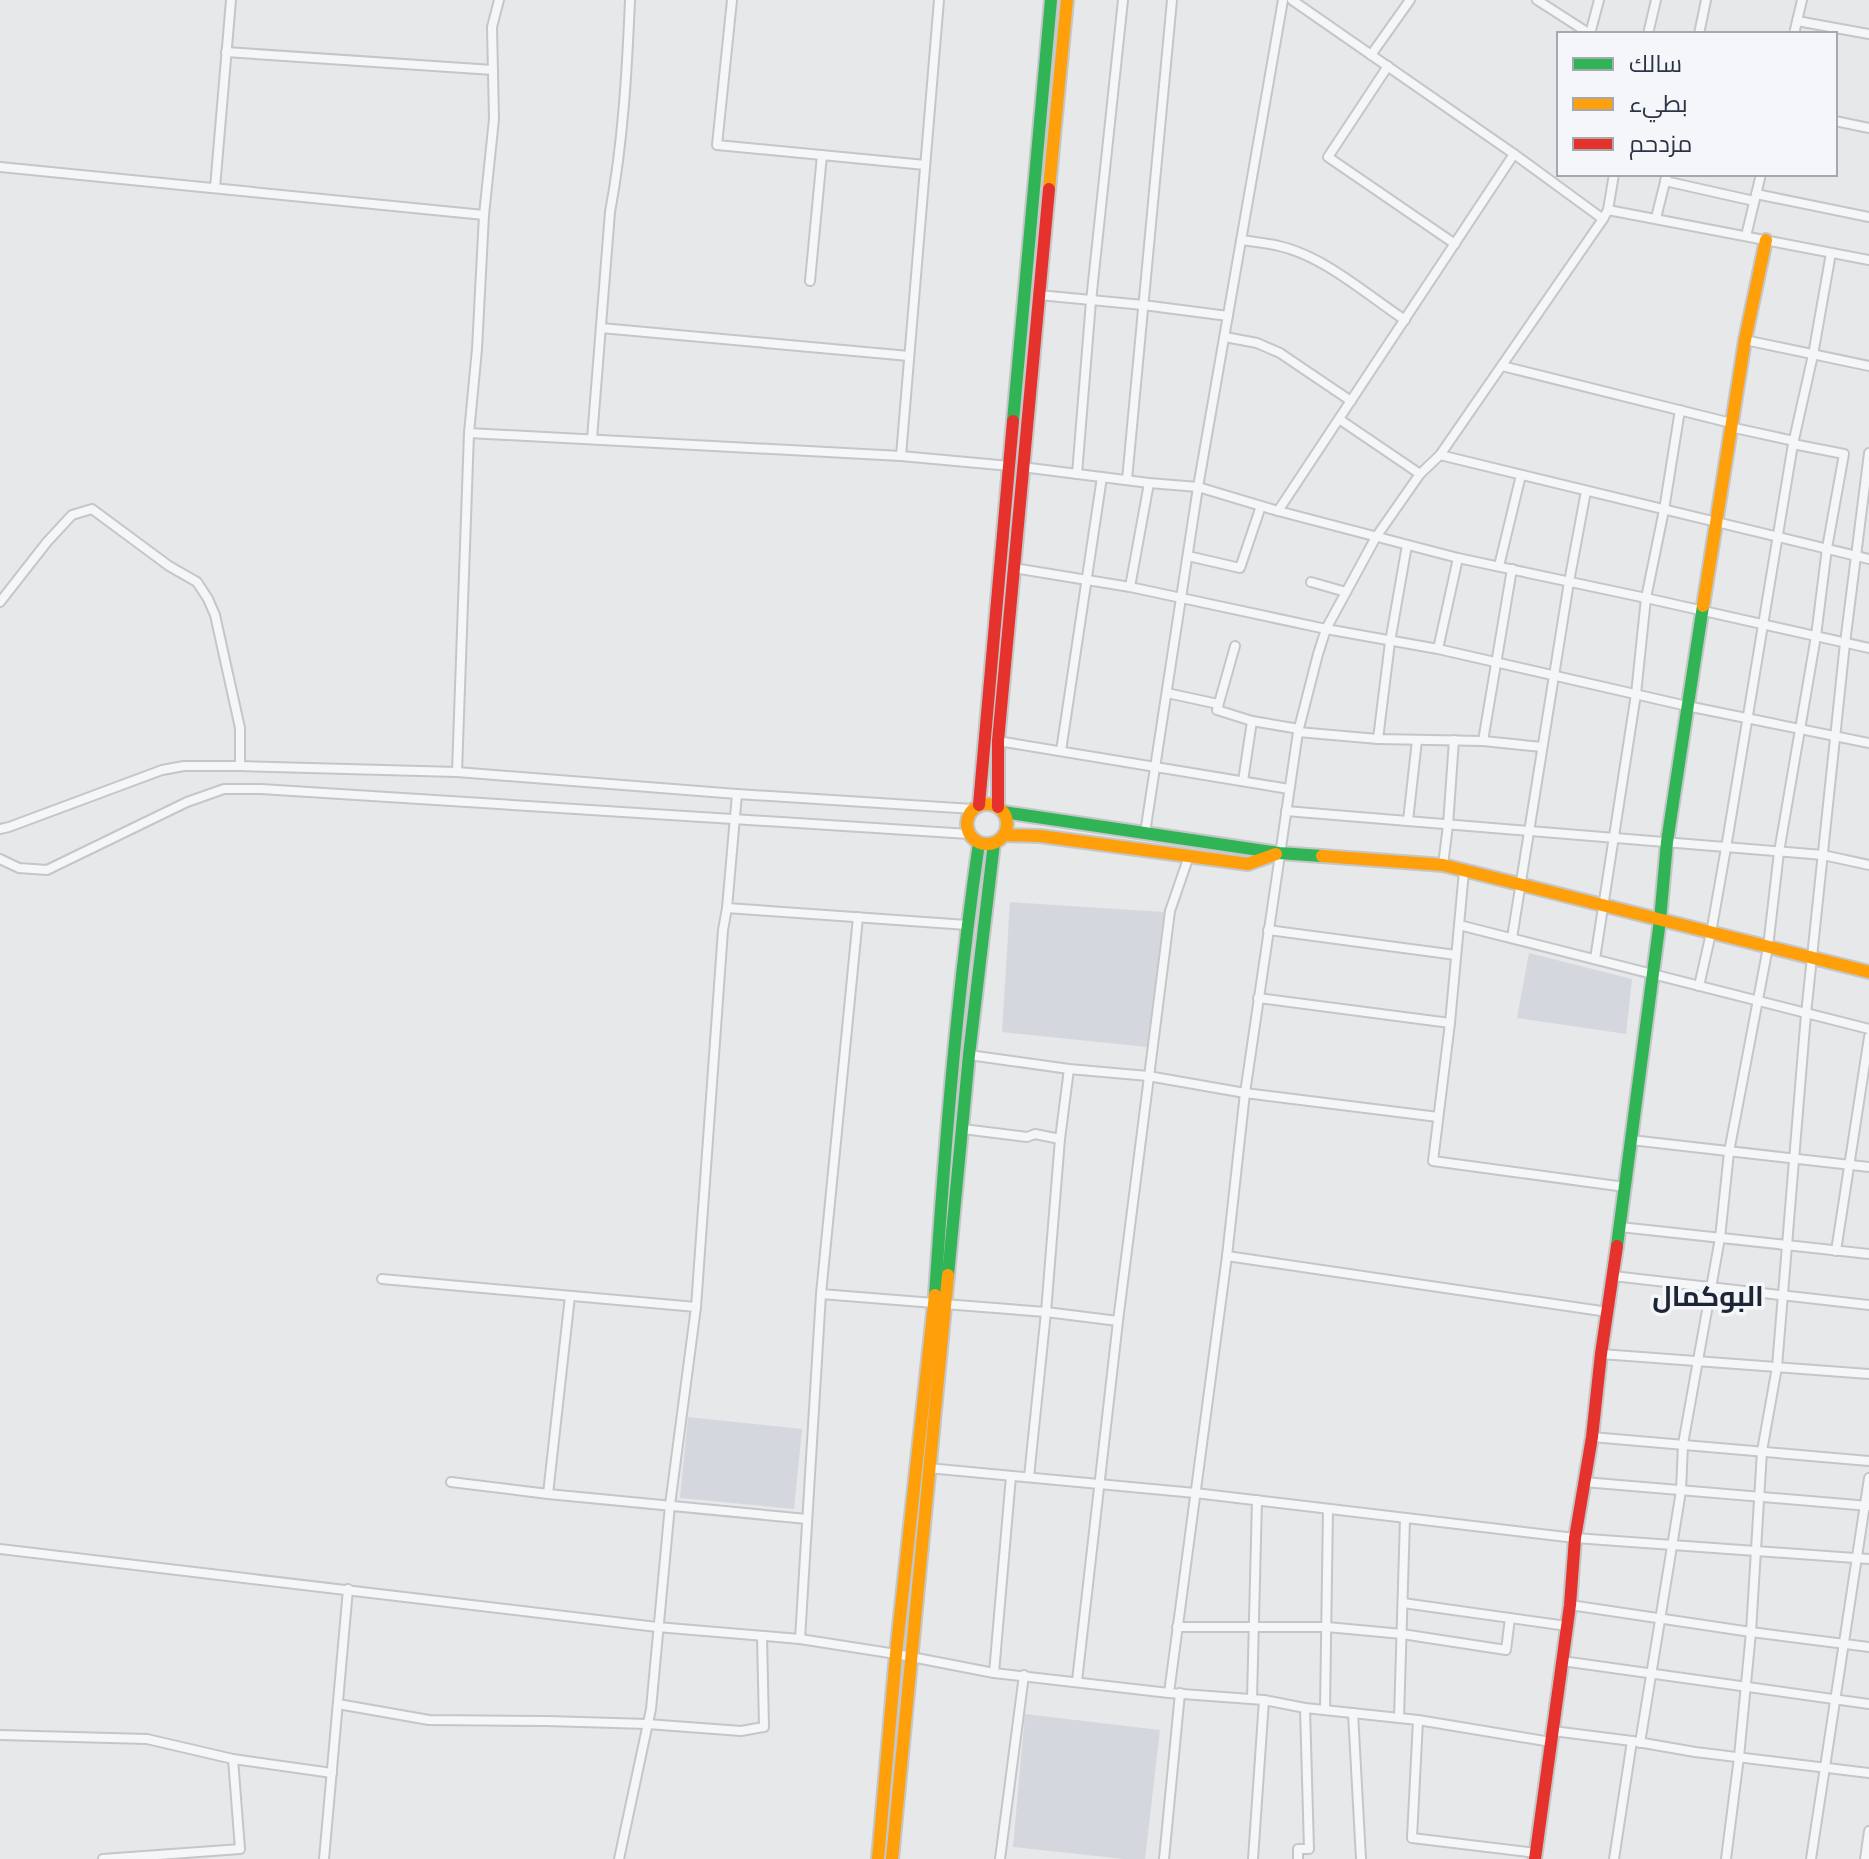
<svg xmlns="http://www.w3.org/2000/svg" width="1869" height="1859" font-family="Barlow,Cairo,sans-serif">
<style>
.built{fill:#d4d7dd}
.lines{fill:none;stroke-linecap:round;stroke-linejoin:round}
.street-casing{stroke:#c4c6c8;stroke-width:12}
.fast-casing{stroke:#c4c6c8;stroke-width:16}
.slow-casing{stroke:#c4c6c8;stroke-width:16}
.jam-casing{stroke:#c4c6c8;stroke-width:16}
.street{stroke:#f5f6f7;stroke-width:8}
.fast{stroke:#30b455;stroke-width:12}
.slow{stroke:#ff9f0a;stroke-width:12}
.jam{stroke:#e5322d;stroke-width:12}
.labels{text-anchor:middle;stroke-width:7;stroke-linejoin:round;paint-order:stroke}
.district-label{font-size:28px;font-weight:bold;fill:#1d2536;stroke:#f4f6f9}
</style>
<rect width="100%" height="100%" fill="#e6e8ea"/>
<g class="built">
<polygon points="1010,902 1164,912 1147,1047 1002,1032"/>
<polygon points="1529,953 1632,979 1626,1034 1517,1018"/>
<polygon points="688,1417 802,1429 794,1509 680,1498"/>
<polygon points="1025,1714 1160,1730 1145,1859 1124,1859 1013,1847"/>
</g>
<g class="lines">
<g class="street-casing">
<g id="street">
<polyline points="732,0 717,145 925,165"/>
<polyline points="1292,0 1514,154 1603,219"/>
<polyline points="1537,0 1590,34"/>
<polyline points="1797,21 1869,34"/>
<polyline points="1590,34 1599,0"/>
<polyline points="1648,34 1656,0"/>
<polyline points="1699,34 1706,0"/>
<polyline points="1794,34 1802,0"/>
<polyline points="226,52 493,70"/>
<polyline points="1371,55 1410,0"/>
<polyline points="1388,66 1328,157 1455,244"/>
<polyline points="1835,121 1869,128"/>
<polyline points="0,167 484,215"/>
<polyline points="1665,181 1754,201"/>
<polyline points="215,188 231,0"/>
<polyline points="1756,194 1869,217"/>
<polyline points="1608,210 1869,260"/>
<polyline points="1656,218 1667,174"/>
<polyline points="1746,236 1761,174"/>
<path d="M1242,240C1254,242 1267,243 1279,246C1324,256 1367,295 1405,320"/>
<polyline points="810,281 822,155"/>
<polyline points="1039,295 1143,305 1228,316"/>
<polyline points="601,328 909,356"/>
<polyline points="1225,337 1257,343 1280,353 1351,401"/>
<polyline points="1745,340 1869,366"/>
<polyline points="1502,366 1731,423"/>
<polyline points="1339,419 1420,474"/>
<polyline points="1730,427 1794,441"/>
<polyline points="469,433 901,456 1010,466"/>
<path d="M592,439L610,212C623,143 627,71 630,0"/>
<polyline points="1440,455 1869,559"/>
<polyline points="901,456 939,0"/>
<polyline points="1022,467 1149,483 1198,487 1278,511 1458,558 1646,598 1869,648"/>
<polyline points="1077,474 1091,301 1123,0"/>
<polyline points="1127,480 1172,0"/>
<polyline points="1278,511 1514,154"/>
<polyline points="1188,556 1240,568 1261,506"/>
<polyline points="1499,566 1521,475"/>
<polyline points="1014,568 1130,587 1326,629 1438,649 1687,706 1869,743"/>
<polyline points="1311,582 1346,592"/>
<polyline points="1130,587 1149,483"/>
<polyline points="0,602 47,542 72,515 92,509 169,566 197,582 208,599 215,615 240,728 240,766"/>
<polyline points="1235,646 1217,710 1252,721 1299,729"/>
<polyline points="1438,649 1458,558"/>
<polyline points="1167,693 1218,704"/>
<polyline points="1298,732 1378,739 1483,741 1542,747"/>
<polyline points="1378,739 1390,642 1407,545"/>
<polyline points="998,741 1289,789"/>
<polyline points="1483,741 1512,569"/>
<polyline points="1061,751 1102,477"/>
<polyline points="457,772 469,433 477,349 484,215 494,119 492,27 499,0"/>
<polyline points="1243,781 1252,721"/>
<polyline points="1286,811 1823,855 1869,865"/>
<polyline points="1408,821 1417,740"/>
<polyline points="0,829 9,827 162,770 184,766 240,766 457,772 737,794 973,809"/>
<polyline points="1145,833 1198,487 1283,0"/>
<polyline points="0,859 19,868 47,870 187,802 224,789 261,789 969,834"/>
<polyline points="1443,865 1448,825 1454,740"/>
<polyline points="1464,871 1450,1023 1433,1161 1625,1187"/>
<polyline points="727,908 967,925"/>
<polyline points="1459,925 1869,1029"/>
<polyline points="1268,930 1456,955"/>
<polyline points="1512,938 1569,582 1586,491"/>
<polyline points="1595,959 1636,694 1646,598 1664,510 1680,410"/>
<polyline points="1699,986 1711,933 1726,848 1793,444 1813,355 1831,253"/>
<polyline points="1258,998 1450,1023"/>
<polyline points="969,1055 1069,1069 1148,1076 1245,1093 1438,1117"/>
<polyline points="963,1129 1027,1137 1035,1134 1060,1139"/>
<polyline points="1631,1140 1869,1167"/>
<polyline points="1620,1227 1869,1254"/>
<polyline points="1836,1251 1869,1037"/>
<polyline points="1227,1256 1608,1312"/>
<polyline points="1613,1276 1869,1305"/>
<polyline points="382,1279 696,1307"/>
<polyline points="821,1294 934,1303"/>
<polyline points="944,1304 1046,1312 1118,1321"/>
<polyline points="1601,1354 1869,1374"/>
<polyline points="1592,1437 1869,1461"/>
<polyline points="928,1468 1195,1493 1575,1538 1869,1559"/>
<polyline points="1029,1477 1046,1312 1060,1139 1069,1069"/>
<polyline points="451,1482 548,1494 807,1519"/>
<polyline points="1584,1482 1869,1506"/>
<polyline points="548,1494 570,1296"/>
<polyline points="0,1549 657,1627 800,1639 896,1654 994,1673 1169,1693 1264,1700 1305,1708 1418,1720 1551,1742"/>
<polyline points="1403,1603 1567,1626"/>
<polyline points="1570,1605 1751,1632 1869,1647"/>
<polyline points="1177,1627 1327,1627 1402,1634 1506,1650 1510,1618"/>
<polyline points="800,1639 821,1294 858,917"/>
<polyline points="1562,1661 1869,1704"/>
<polyline points="994,1673 1011,1476"/>
<polyline points="1077,1681 1118,1321 1170,911 1189,856"/>
<polyline points="1169,1693 1227,1256 1245,1093 1298,732 1318,654 1326,629 1376,537 1420,474 1440,455 1603,219 1608,210 1614,174"/>
<polyline points="1252,1699 1257,1500"/>
<polyline points="338,1704 429,1720 547,1721 647,1724 741,1731 764,1727 762,1636"/>
<polyline points="1325,1709 1328,1509"/>
<polyline points="1353,1713 1361,1859"/>
<polyline points="1399,1718 1405,1518"/>
<polyline points="1418,1720 1412,1838 1536,1853"/>
<polyline points="1553,1731 1632,1741 1695,1752 1869,1773"/>
<polyline points="0,1735 147,1739 233,1759 332,1773"/>
<polyline points="1640,1743 1681,1491 1683,1444 1720,1238 1729,1152 1768,947 1779,852 1816,636 1827,548 1844,454 1793,444"/>
<polyline points="103,1859 240,1849 233,1759"/>
<polyline points="324,1859 348,1589"/>
<polyline points="619,1859 651,1709 670,1505 696,1307 723,930 727,908 737,794"/>
<polyline points="1000,1859 1024,1675"/>
<polyline points="1164,1859 1180,1693"/>
<polyline points="1253,1859 1264,1700"/>
<polyline points="1298,1859 1298,1849 1309,1849 1305,1708"/>
<polyline points="1614,1859 1632,1741"/>
<polyline points="1726,1859 1739,1757 1751,1632 1762,1451 1777,1367 1806,1014 1845,643 1869,453"/>
<polyline points="1811,1859 1869,1478"/>
<polyline points="1865,1859 1869,1831"/>
</g>
</g>
<g class="fast-casing">
<g id="fast">
<polyline points="1013,421 1051,0"/>
<polyline points="1003,812 1279,853 1322,856"/>
<polyline points="1617,1246 1660,920 1667,842 1703,606"/>
<polyline points="948,1275 969,1055 994,843"/>
<path d="M935,1295C945,1144 957,993 979,843"/>
</g>
</g>
<g class="slow-casing">
<g id="slow">
<polyline points="1049,189 1067,0"/>
<polyline points="1703,606 1745,340 1766,240"/>
<circle cx="987" cy="824" r="20"/>
<polyline points="1004,835 1040,836 1248,864 1276,854"/>
<polyline points="1322,856 1443,865 1869,972"/>
<polyline points="878,1859 896,1654 935,1295"/>
<polyline points="892,1859 948,1275"/>
</g>
</g>
<g class="jam-casing">
<g id="jam">
<polyline points="979,805 1013,421"/>
<polyline points="998,807 998,741 1049,189"/>
<polyline points="1535,1859 1570,1605 1575,1538 1592,1437 1601,1354 1617,1246"/>
</g>
</g>
<use href="#street" class="street"/>
<use href="#fast" class="fast"/>
<use href="#slow" class="slow"/>
<use href="#jam" class="jam"/>
</g>
<g class="labels">
<g class="district-label">
<text x="1708" y="1306">البوكمال</text>
</g>
</g>
<rect x="1557" y="32" width="280" height="144" fill="#f4f6f9" stroke="#a4a8b1" stroke-width="2"/>
<rect x="1573" y="58" width="40" height="12" fill="#30b455" stroke="#a4a8b1" stroke-width="2"/>
<text x="1629" y="72" font-size="24" fill="#2b3445">سالك</text>
<rect x="1573" y="98" width="40" height="12" fill="#ff9f0a" stroke="#a4a8b1" stroke-width="2"/>
<text x="1629" y="112" font-size="24" fill="#2b3445">بطيء</text>
<rect x="1573" y="138" width="40" height="12" fill="#e5322d" stroke="#a4a8b1" stroke-width="2"/>
<text x="1629" y="152" font-size="24" fill="#2b3445">مزدحم</text>
</svg>
